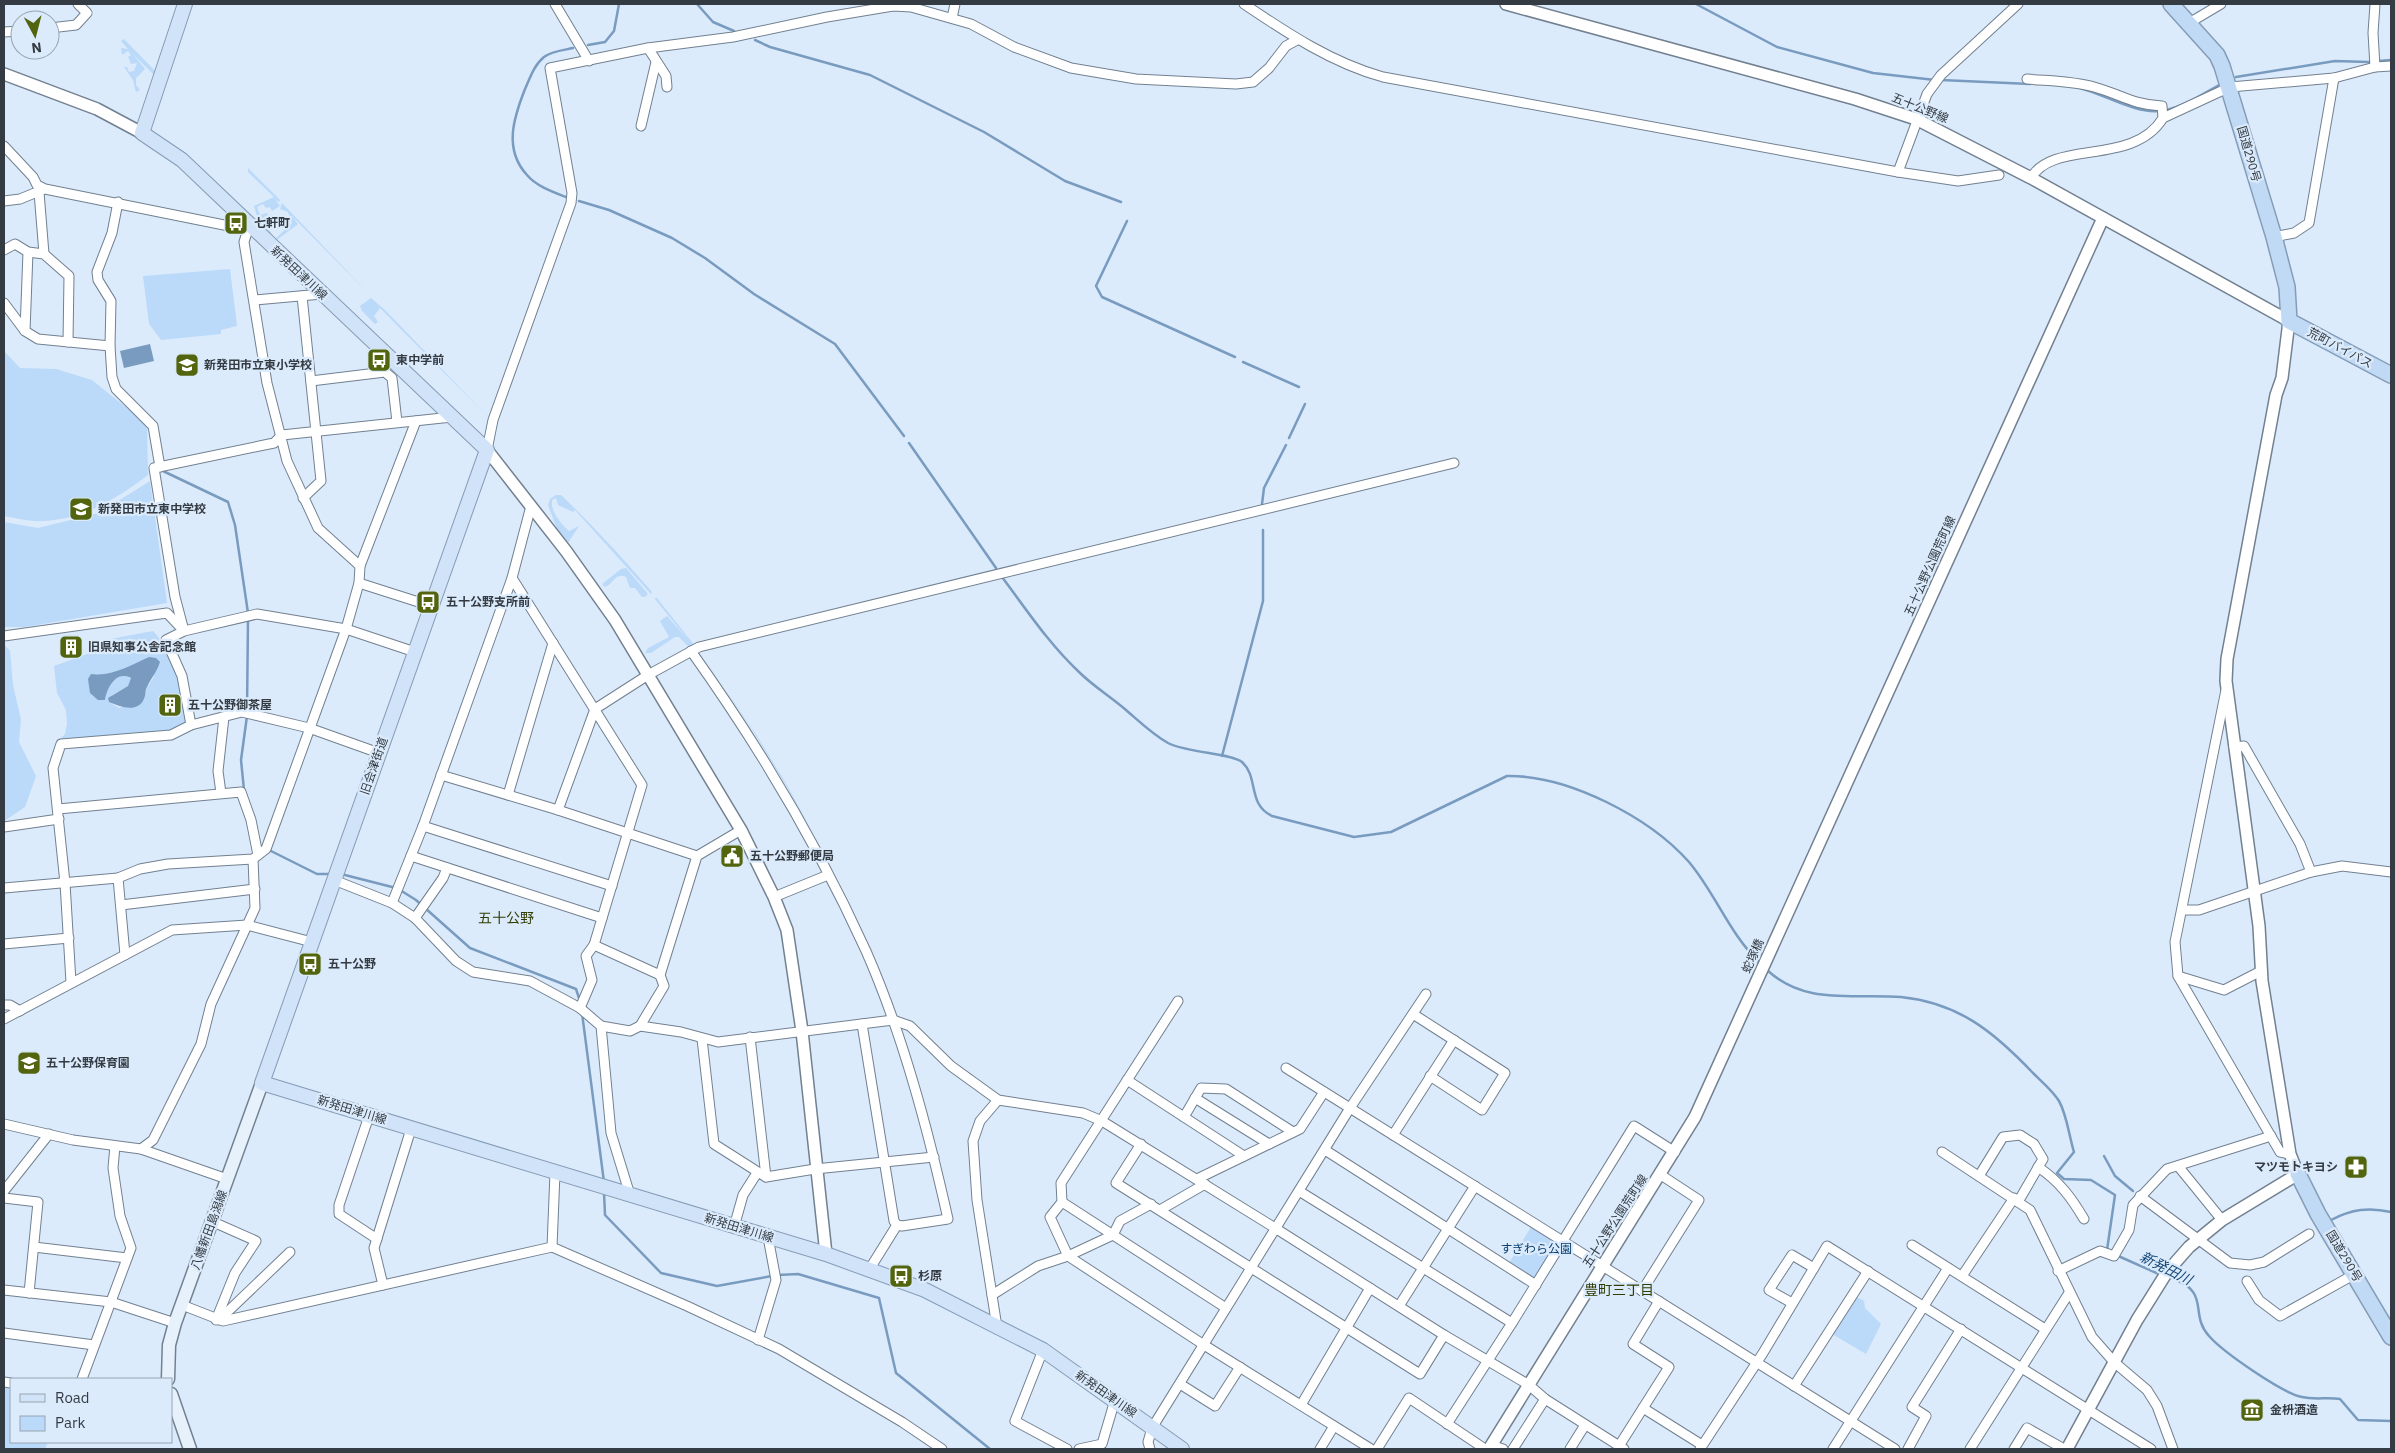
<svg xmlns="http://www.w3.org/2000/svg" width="2395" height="1453" font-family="'IBM Plex Sans','Noto Sans JP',sans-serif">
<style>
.green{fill:#bbd9f9;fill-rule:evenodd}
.water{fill:#799bbf}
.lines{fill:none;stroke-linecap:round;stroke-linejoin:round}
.stream{stroke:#799bbf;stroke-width:2.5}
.minor-casing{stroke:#728090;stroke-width:11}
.tertiary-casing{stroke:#728090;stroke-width:14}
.secondary-casing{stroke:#728090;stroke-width:15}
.primary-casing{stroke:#859cb5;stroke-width:16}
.trunk-casing{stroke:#859cb5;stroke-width:18}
.minor{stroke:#fff;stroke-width:9}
.tertiary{stroke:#fff;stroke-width:11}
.secondary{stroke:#e7f1fb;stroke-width:12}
.primary{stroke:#d0e3f8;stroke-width:14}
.trunk{stroke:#c0daf6;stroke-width:15}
.labels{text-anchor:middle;stroke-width:4.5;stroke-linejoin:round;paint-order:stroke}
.street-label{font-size:12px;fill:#343b42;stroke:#dbebfc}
.poi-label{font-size:12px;font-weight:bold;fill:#343b42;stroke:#dbebfc;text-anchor:start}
.park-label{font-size:12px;fill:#093e6d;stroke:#dbebfc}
.neighbourhood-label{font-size:14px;fill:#313d02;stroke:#dbebfc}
.water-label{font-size:14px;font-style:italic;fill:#154776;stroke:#dbebfc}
</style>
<rect width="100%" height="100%" fill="#dbebfc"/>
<g class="green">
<polygon points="124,39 158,74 154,75 132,53 145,69 136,78 136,85 140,90 136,92 133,80 124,67 127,67 129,72 134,71 137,63 131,64 128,57 131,55 128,51 122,55 121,48 128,49 121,41"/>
<polygon points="248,168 280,200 279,202 275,199 280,206 272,211 270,207 266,208 263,204 257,207 260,215 267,213 271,220 265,217 260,224 255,219 257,216 254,206 274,197 248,172"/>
<polygon points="282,203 371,296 291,215 298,224 274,242 262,227 267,226 275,239 292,223 288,212 280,209"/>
<polygon points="230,269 237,326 221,330 221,334 161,340 149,324 143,276"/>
<polygon points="371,298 385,310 492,421 380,308 374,316 378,322 375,324 362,311 360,306"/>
<path d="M4,351L20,368L56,369L92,380L138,417L147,428L148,475C116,499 84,519 43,521C30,522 16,518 4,516Z"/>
<polygon points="150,481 167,603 25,627 4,627 4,522 38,528 99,513"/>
<path d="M556,495H561C589,522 623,558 652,592L651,594L575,510L573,512L558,505L556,498L552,500C550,511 561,524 569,531L579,526L568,543L560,537L548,505L550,499Z"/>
<path d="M626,568L648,594L645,597H642L635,588H630L626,577C615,572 613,585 605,587L602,584L621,569Z"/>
<polygon points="656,597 695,646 690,648 679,637 675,637 651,653 645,653 648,648 669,637 660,621 667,616 690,642 655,599"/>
<path d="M153,631C177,655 181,691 186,723L168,731L60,739L65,734L67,724L66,710L57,693L54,666L101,649L105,640ZM149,657L154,677L147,687L144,700L119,708L109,702L112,695L128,686L131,678C116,670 107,687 105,700L91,674C111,677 131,665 149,657Z"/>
<polygon points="4,644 10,651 13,685 21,720 19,742 36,776 25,807 4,821"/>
<polygon points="698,651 756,734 787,785 836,877 834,877 787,787 752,729"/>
<polygon points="1531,1227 1557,1243 1536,1278 1533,1279 1509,1263"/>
<polygon points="1855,1296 1864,1301 1865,1308 1881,1324 1866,1354 1832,1334"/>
<polygon points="4,1387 11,1388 11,1442 48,1442 45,1449 4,1449"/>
</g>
<g class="water">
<polygon points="150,344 154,361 124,368 120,351"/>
<path d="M149,657L156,658L160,662C157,672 151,678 147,687C145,690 146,695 144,699C137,714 119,706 109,702L108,698L128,686L131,678C116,670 107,688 105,700H98L90,693L88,679L91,674C111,677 131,665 149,657Z"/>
</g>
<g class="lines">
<g class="stream">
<polyline points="697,4 713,22 734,31"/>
<polyline points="1696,4 1777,47 1873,73 1935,80"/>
<polyline points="755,40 770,47 870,75 984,132 1065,181 1121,202"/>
<polyline points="588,45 605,42 614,31 619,4"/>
<polyline points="2378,61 2391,60"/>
<polyline points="2236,77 2335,61 2369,62"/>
<polyline points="1941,80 2030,84"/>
<path d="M2080,88C2103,94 2135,113 2158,111C2180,110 2202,94 2221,84"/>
<path d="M566,197C553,192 536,186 527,175C503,149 514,117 525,89C530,78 534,65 544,57C552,51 565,50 573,48"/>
<polyline points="579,201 609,210 672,238 705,258 754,294 835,344 904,436"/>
<polyline points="1127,221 1096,286 1102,297 1235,357"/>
<polyline points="1243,362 1299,387"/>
<polyline points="1289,438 1305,404"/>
<polyline points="909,443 996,568"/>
<polyline points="163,471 228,502 235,525 248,613"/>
<polyline points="1262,504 1264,488 1286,445"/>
<path d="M1002,577C1026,609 1049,644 1079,672C1093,686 1111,697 1126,710C1140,722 1152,734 1168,743C1187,753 1231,753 1242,762C1259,777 1247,804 1272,816L1354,837L1391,832L1507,776C1568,775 1649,817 1689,862C1716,894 1729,934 1761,964"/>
<polyline points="247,711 248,619"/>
<polyline points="1222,756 1263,601 1263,530"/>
<polyline points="244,790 241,760 247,716"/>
<polyline points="269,850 317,874 330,874"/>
<polyline points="341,874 396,888"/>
<polyline points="400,890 416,900 470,948 576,989 580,1001"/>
<path d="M1767,970C1806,1006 1853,993 1901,997C1959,1003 1994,1032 2033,1073C2041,1081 2053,1091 2059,1101C2067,1115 2069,1136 2074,1152L2057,1173L2064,1179L2091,1180L2115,1195L2107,1250"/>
<polyline points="582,1013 604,1182"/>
<polyline points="2104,1156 2115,1176 2133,1191"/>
<polyline points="604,1192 605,1215 661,1273 717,1286 772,1276"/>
<path d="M2331,1220C2352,1209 2369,1207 2391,1212"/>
<polyline points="2116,1255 2161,1275"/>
<polyline points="778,1275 798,1274 879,1298 896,1373 990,1449"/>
<path d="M2169,1277C2213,1292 2188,1313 2209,1336C2223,1352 2282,1393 2302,1397C2314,1400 2328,1397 2340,1399L2358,1420L2391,1421"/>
</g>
<g class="minor-casing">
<g id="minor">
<polyline points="555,4 589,61"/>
<path d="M1244,4C1287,33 1332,63 1383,77L1898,172L1958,181L1999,175"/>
<polyline points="2375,4 2373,33 2375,67"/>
<polyline points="952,18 955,4"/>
<polyline points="2189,23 2221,4"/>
<polyline points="50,28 76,25 87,13 78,4"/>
<polyline points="4,32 20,31"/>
<polyline points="648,48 666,76 667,87"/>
<path d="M2027,79C2049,81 2073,81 2094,87C2120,94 2133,105 2162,106L2163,118"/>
<polyline points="641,126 656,62"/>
<polyline points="4,146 33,177 37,185 45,189 234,227 249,226 244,242 267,383 287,461 318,528 360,566"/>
<polyline points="1898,172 1927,94 1941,75 2018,4"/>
<path d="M2031,178C2053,139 2133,167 2163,118L2230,87L2334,78L2375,67L2391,66"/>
<polyline points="39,192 44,254"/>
<polyline points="4,201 20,199 42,190"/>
<polyline points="118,202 112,233 97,272 98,280 111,301 110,346 112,377 116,389 153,426 160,467"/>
<polyline points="2274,237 2294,233 2309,223 2334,78"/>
<polyline points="4,250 15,244 28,252 44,254 69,276 68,342"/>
<polyline points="302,296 321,481 303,498"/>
<polyline points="255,300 322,294"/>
<polyline points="4,303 25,331 38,339 110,346"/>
<polyline points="25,331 28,252"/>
<polyline points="311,381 385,372 392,378 397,422"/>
<polyline points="487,450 493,420 571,203 572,193 550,68 648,48 733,37 827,17 893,6 911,7 971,24 1014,47 1071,68 1136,79 1236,84 1253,82 1269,68 1286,46 1297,40"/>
<polyline points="512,578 642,785 594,945 660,975"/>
<polyline points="359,583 431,606"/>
<polyline points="184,631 175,597 154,468 274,443 282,435 452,417"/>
<polyline points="4,636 167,613 182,629"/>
<path d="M691,651C758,745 818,845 866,951C903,1035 928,1130 948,1219L902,1226L897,1225L894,1221L862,1024"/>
<polyline points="2226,690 2175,942 2178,976 2280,1152 2290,1154"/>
<polyline points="191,725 182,676 166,640 184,631 257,614 346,629 415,652"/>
<polyline points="2234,747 2244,746 2300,844 2311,872"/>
<polyline points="441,775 558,810 697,856"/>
<polyline points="221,793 218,771 224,717"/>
<polyline points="508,795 553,643"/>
<polyline points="58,809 241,792 251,820 258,855"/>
<polyline points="558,810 595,709 648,675 699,647 1454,463"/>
<polyline points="423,826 612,886"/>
<polyline points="4,827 59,819"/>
<polyline points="411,856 602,918"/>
<polyline points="118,878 125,955"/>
<polyline points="334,880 392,903 415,918 456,961 473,972 530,981 580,1008 601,1026 611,1133 630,1195"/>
<polyline points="4,888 118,878 140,869 168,864 253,859 266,849 346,629 359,583 360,566 416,421"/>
<polyline points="774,897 828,875"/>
<polyline points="392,903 423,826 512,578 531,506"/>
<polyline points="121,905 255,889"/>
<polyline points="2182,910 2199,910 2311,872 2342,866 2391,872"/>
<polyline points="415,918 443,878 447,868"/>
<polyline points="4,944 69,938"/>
<polyline points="2178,976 2224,990 2261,971"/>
<polyline points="71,982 65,883 53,768 61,744 171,735 191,725 242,712 309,728 379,753"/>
<polyline points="1178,1001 1061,1183 1062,1202 1050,1217 1068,1256 1204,1345 1371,1449"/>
<polyline points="4,1005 10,1005 20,1011"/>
<polyline points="580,1008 592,980 586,956 594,945"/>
<polyline points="1413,1014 1505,1073 1482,1110 1430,1076"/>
<polyline points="4,1019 172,930 247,925 312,942"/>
<polyline points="601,1026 630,1031 640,1026 681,1032 718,1042 893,1020 910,1026 951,1066 998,1100 1083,1113 1102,1121 1275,1228 1444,1335 1529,1385 1545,1399 1624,1449"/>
<polyline points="640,1026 664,986 660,975 697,856 741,830"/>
<polyline points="750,1037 766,1177"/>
<polyline points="702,1039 714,1144 766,1177 815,1169 934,1157"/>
<polyline points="1286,1068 1895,1449"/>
<polyline points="1127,1080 1244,1156"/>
<polyline points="1195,1098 1269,1144"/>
<polyline points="369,1116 339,1205 339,1214 377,1239"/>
<polyline points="1184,1117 1201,1088 1226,1089 1293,1132"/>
<polyline points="4,1124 73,1140 141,1149 227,1179"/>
<polyline points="1393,1135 1454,1040"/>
<polyline points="1141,1144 1116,1183 1420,1374 1444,1335"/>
<polyline points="141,1149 153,1140 201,1044 211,1004 255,908 253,859"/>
<polyline points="1325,1150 1536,1285"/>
<polyline points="1942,1152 2030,1210 2092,1337 2114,1362 2147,1390 2157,1406 2173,1449"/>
<polyline points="2178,1166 2222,1220"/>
<path d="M2038,1167C2059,1181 2071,1197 2084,1219"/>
<polyline points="1979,1176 2003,1137 2020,1135 2034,1144 2043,1159 2018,1202"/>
<polyline points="1197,1179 1300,1129 1324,1092"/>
<polyline points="4,1191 49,1134"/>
<polyline points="1299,1191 1512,1323"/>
<polyline points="2140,1196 2230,1263 2250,1265 2264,1262 2309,1234"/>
<polyline points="4,1198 38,1202 29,1293"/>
<polyline points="1062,1202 1226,1308"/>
<polyline points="1160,1210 1205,1184"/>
<polyline points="211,1221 256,1241 235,1273 216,1320"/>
<polyline points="734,1227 743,1195 757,1173"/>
<polyline points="1912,1245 2045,1329"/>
<polyline points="34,1247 127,1258"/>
<polyline points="552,1247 555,1173"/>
<polyline points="869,1270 897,1225"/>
<polyline points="2058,1271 2100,1251 2114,1256 2129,1230 2133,1205 2167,1169 2271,1136"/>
<polyline points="1962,1276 2014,1198"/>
<polyline points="2247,1281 2259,1300 2280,1316 2355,1274"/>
<polyline points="383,1285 374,1248 411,1129"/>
<polyline points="4,1290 111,1302 175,1323"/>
<polyline points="1642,1291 1699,1200 1661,1175"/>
<polyline points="992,1295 1038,1266 1068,1256 1113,1235 1120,1221 1151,1204"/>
<polyline points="1792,1303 1769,1290 1792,1255 1814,1268"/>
<polyline points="182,1305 223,1321 552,1247 687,1306 779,1349 902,1422 942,1449"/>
<polyline points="1399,1306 1475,1186"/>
<polyline points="219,1320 290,1252"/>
<polyline points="997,1327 977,1200 973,1141 980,1121 998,1100"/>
<polyline points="4,1333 94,1345"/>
<polyline points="758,1340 776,1280 768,1237"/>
<polyline points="1043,1350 1015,1421 1067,1449"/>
<polyline points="82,1379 131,1248 120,1216 113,1168 115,1146"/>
<polyline points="4,1382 11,1383"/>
<polyline points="1180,1384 1215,1406 1240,1367"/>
<polyline points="1794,1386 1868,1271"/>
<polyline points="1301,1405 1370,1288"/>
<polyline points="1643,1408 1702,1445"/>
<polyline points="1447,1424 1512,1323 1634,1126 1675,1152"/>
<polyline points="1619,1446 1669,1367 1633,1344 1659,1301"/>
<polyline points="1079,1449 1102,1444 1115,1400"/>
<polyline points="1150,1449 1148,1442 1152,1428 1350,1108 1426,994"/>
<polyline points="1320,1449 1334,1426"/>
<polyline points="1377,1449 1409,1398 1485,1449"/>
<polyline points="1492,1449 1497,1447 1503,1449"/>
<polyline points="1513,1449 1545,1399"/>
<polyline points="1570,1449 1585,1425"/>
<polyline points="1700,1449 1763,1353 1827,1246 2151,1449"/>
<polyline points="1833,1449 1948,1268"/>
<polyline points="1908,1449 1926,1416 1912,1407 1961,1329"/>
<polyline points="1970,1449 2069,1293"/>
<polyline points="2014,1449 2027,1428 2064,1449"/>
</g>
</g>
<g class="tertiary-casing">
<g id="tertiary">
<polyline points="1506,4 1855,99 1916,119 2031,178 2289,321 2282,378 2276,395 2227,659 2226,681 2259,926 2262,981 2290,1154 2298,1174 2222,1220 2189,1247 2167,1272 2137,1320 2067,1449"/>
<polyline points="4,74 97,109 142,133"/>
<polyline points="487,450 566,551 615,620 741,830 774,897 787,930 802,1031 826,1254"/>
<polyline points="1489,1449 1695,1117 2103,218"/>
</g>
</g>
<g class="secondary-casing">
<g id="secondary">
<polyline points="168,1379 169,1345 175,1323 262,1083"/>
<polyline points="171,1394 190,1449"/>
</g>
</g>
<g class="primary-casing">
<polyline id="primary" points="185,4 142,133 182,160 487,450 262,1083 826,1254 925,1290 1043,1350 1182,1449"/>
</g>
<g class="trunk-casing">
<g id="trunk">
<polyline points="2171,4 2217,55 2222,66 2274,237 2287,287 2289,321 2391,375"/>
<polyline points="2298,1174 2318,1214 2391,1337"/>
</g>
</g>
<use href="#minor" class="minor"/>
<use href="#tertiary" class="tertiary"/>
<use href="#secondary" class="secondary"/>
<use href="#primary" class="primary"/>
<use href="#trunk" class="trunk"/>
</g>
<defs>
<g id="bus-square" transform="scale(1.25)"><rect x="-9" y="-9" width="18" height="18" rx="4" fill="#52650e" stroke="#dbebfc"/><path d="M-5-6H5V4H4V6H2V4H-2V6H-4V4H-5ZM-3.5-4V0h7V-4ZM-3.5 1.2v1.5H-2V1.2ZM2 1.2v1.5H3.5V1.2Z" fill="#fff"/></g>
<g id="school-square" transform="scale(1.25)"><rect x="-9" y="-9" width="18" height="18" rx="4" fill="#52650e" stroke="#dbebfc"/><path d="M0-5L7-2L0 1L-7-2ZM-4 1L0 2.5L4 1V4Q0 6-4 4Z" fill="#fff"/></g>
<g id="building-square" transform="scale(1.25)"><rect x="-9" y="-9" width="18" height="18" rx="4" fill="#52650e" stroke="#dbebfc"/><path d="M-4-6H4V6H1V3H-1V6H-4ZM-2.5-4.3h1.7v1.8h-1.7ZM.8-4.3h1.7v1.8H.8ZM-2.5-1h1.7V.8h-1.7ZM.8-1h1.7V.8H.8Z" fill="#fff"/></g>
<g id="civic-square" transform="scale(1.25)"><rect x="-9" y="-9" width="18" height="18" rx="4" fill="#52650e" stroke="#dbebfc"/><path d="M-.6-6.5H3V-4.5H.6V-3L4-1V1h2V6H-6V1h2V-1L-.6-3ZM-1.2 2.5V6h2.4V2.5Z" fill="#fff"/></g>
<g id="pharmacy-square" transform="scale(1.25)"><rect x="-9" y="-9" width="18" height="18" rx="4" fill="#52650e" stroke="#dbebfc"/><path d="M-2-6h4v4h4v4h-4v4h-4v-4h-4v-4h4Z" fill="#fff"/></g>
<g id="museum-square" transform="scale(1.25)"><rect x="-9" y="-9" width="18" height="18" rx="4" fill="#52650e" stroke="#dbebfc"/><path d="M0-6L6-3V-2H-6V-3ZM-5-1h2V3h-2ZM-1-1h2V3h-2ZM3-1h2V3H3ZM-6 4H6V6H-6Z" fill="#fff"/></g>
</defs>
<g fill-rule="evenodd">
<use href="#bus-square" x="236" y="223"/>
<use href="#bus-square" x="379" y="360"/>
<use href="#school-square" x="187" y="365"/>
<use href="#school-square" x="81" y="509"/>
<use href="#bus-square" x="428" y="602"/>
<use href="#building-square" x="71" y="647"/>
<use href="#building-square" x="170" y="705"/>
<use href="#civic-square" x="732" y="856"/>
<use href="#bus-square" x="310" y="964"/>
<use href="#school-square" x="29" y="1063"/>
<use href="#pharmacy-square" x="2356" y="1167"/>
<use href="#bus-square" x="901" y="1276"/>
<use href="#museum-square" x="2252" y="1410"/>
</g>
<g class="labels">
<g class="street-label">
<text transform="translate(1920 108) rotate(22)" y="4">五十公野線</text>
<text transform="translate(2249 154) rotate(74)" y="4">国道290号</text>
<text transform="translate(299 273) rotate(43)" y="4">新発田津川線</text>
<text transform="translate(2340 348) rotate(28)" y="4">荒町バイパス</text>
<text transform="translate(1930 566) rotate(-66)" y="4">五十公野公園荒町線</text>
<text transform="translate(374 766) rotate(-71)" y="4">旧会津街道</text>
<text transform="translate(1753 956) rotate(-66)" y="4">蛇塚橋</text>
<text transform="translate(352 1110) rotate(17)" y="4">新発田津川線</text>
<text transform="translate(1615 1221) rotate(-57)" y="4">五十公野公園荒町線</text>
<text transform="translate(739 1228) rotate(17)" y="4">新発田津川線</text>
<text transform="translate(209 1230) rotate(-70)" y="4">八幡新田島潟線</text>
<text transform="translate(2344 1256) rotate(59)" y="4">国道290号</text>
<text transform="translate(1106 1394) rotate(35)" y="4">新発田津川線</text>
</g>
<g class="poi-label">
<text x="254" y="227">七軒町</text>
<text x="396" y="364">東中学前</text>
<text x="204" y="369">新発田市立東小学校</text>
<text x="98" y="513">新発田市立東中学校</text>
<text x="446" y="606">五十公野支所前</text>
<text x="88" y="651">旧県知事公舎記念館</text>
<text x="188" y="709">五十公野御茶屋</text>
<text x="750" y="860">五十公野郵便局</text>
<text x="328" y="968">五十公野</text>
<text x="46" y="1067">五十公野保育園</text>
<text x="2338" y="1171" text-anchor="end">マツモトキヨシ</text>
<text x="918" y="1280">杉原</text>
<text x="2270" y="1414">金枡酒造</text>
</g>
<g class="park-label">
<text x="1536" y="1253">すぎわら公園</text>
</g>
<g class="neighbourhood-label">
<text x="506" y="923">五十公野</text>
<text x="1619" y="1295">豊町三丁目</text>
</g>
<g class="water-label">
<text transform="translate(2166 1268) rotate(27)" y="5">新発田川</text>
</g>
</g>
<rect width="2395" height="1453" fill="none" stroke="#343b42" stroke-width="10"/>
<rect x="10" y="1378" width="162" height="65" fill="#dbebfc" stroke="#98a5b2"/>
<rect x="20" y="1394" width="25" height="8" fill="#d0e3f8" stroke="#98a5b2"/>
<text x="55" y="1403" font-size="15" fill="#343b42">Road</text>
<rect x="20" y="1416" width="25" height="15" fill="#bbd9f9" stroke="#98a5b2"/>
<text x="55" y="1428" font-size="15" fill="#343b42">Park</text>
<g transform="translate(35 35) rotate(173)"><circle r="24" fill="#dbebfc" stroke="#98a5b2"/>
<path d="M0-4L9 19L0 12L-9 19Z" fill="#52650e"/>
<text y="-8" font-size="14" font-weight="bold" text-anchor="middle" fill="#343b42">N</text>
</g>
</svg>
